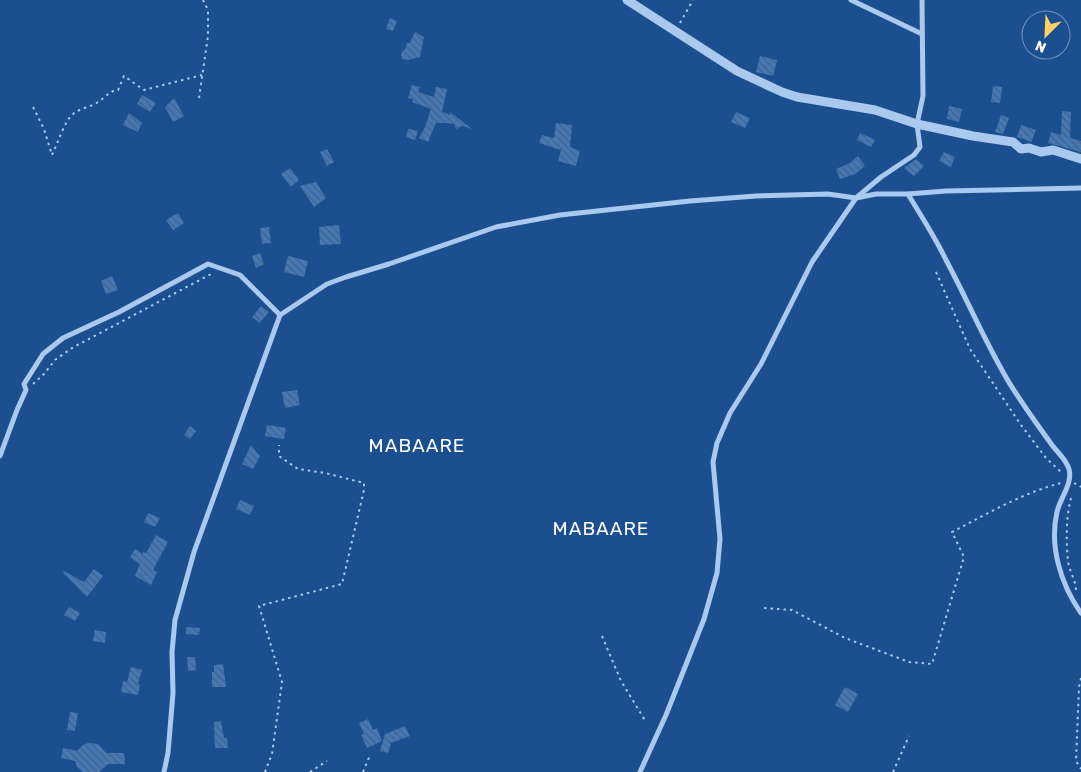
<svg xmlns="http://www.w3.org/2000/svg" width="1081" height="772" font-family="Rubik,sans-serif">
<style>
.building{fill:url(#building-back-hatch)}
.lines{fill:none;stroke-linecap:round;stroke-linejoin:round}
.path{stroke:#a9c9ee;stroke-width:2;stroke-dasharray:2.5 4;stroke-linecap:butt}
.minor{stroke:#a9c9ee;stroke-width:5}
.tertiary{stroke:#a9c9ee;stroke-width:9}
.labels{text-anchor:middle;stroke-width:4;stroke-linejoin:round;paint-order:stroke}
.quarter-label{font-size:19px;letter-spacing:1px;fill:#fff;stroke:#1b4f8f}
</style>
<defs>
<pattern id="building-back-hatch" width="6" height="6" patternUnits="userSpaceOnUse" patternTransform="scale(1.25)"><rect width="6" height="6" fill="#4478b7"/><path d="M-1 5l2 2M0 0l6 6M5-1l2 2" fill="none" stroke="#486282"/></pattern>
</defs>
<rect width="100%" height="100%" fill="#1b4f8f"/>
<g class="building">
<polygon points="390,18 397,21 393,31 386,29"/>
<polygon points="415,32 424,37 420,57 407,60 402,59 401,55 403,50 405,50 407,43 410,43"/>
<polygon points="760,56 777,60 773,76 756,72"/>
<polygon points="412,85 420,87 418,92 434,97 436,87 447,89 442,112 450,115 450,112 472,129 462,126 456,129 454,124 447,123 436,123 428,142 419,138 425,127 431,109 412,102 413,99 408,98"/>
<polygon points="993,86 1002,87 1000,103 991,102"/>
<polygon points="142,95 156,103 150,112 137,104"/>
<polygon points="174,98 184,116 173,122 165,107"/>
<polygon points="949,106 962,109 959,122 947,119"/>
<polygon points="1062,111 1071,112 1070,138 1081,141 1081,152 1048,143 1051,132 1061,135"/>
<polygon points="736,112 750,118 745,128 731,122"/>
<polygon points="129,113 142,123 138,132 123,125"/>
<polygon points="1001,115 1009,118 1003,134 995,132"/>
<polygon points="556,123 572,125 570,147 580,151 576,166 558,161 561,150 539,143 542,135 554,138"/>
<polygon points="1021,125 1036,130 1031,142 1017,137"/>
<polygon points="408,129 418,131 415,140 406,137"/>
<polygon points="860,133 875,140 871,147 857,140"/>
<polygon points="327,149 334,162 327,166 320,152"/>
<polygon points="944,152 955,157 951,167 939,161"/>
<polygon points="858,156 865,166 855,174 840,179 836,169 850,163"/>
<polygon points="916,159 924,166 914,176 904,168"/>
<polygon points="290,168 299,180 291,187 281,174"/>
<polygon points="316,182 326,198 314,207 300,186"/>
<polygon points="178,213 184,223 173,230 166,220"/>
<polygon points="339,225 341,244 320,245 319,227"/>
<polygon points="269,227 271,243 262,244 260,228"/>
<polygon points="260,253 264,264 256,268 252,256"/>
<polygon points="288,256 308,261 304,277 284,272"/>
<polygon points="112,276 118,290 106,294 101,281"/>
<polygon points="261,306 269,312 260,323 252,317"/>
<polygon points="297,390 300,405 285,408 282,392"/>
<polygon points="267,425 286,428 284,439 265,436"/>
<polygon points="190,426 196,431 190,439 184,435"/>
<polygon points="251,445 260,456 253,469 242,464"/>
<polygon points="240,500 254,506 250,515 236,509"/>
<polygon points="148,513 160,518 155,527 144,522"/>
<polygon points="156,535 168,542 153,570 157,572 151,585 135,576 140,564 130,557 135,549 143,554 143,552 146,553"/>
<polygon points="94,569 103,576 87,597 63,573 64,571 84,582"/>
<polygon points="69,607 80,613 75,621 64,615"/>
<polygon points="186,627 200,628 199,635 186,634"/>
<polygon points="95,630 106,632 105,643 93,641"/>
<polygon points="187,657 195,657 196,670 188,671"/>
<polygon points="223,664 226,687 212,687 212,672 214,672 214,665"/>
<polygon points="131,667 142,670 138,684 140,685 138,695 121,692 123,681 127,682"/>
<polygon points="845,687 858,694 848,712 835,705"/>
<polygon points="70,712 78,713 75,731 67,730"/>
<polygon points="368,719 373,730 377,728 382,741 367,748 361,735 364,734 359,723"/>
<polygon points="221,721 224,738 227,738 228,748 215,748 214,722"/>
<polygon points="405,726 410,736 391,743 388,753 380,751 385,734"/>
<polygon points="88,743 98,744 106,753 124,753 125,764 108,764 99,772 83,772 77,767 75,761 61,758 63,748 77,751 83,745"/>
</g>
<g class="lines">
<g class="path">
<polyline points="680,23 693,0"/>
<polyline points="199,98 208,36 208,10 203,0"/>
<path d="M33,107L44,129L52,155C57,145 65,120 73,114C80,108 91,107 98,102C105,98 110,90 118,90L124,76L144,90L202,75"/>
<polyline points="936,272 970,349 1021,425 1046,458 1063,474"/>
<polyline points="33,384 44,374 55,360 72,348 213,273"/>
<polyline points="1074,483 1081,487"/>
<path d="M1071,498C1066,517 1066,540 1068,561C1069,571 1076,580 1076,591"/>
<path d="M764,608L792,610L845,638L909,662L932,664L964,557L952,532C987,514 1022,493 1061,483"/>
<polyline points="602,636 621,681 646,722"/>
<polyline points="1081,678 1079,687 1076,761 1081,769"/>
<polyline points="265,772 272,754 282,682 259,606 342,584 364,490 364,483 325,473 298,469 279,456 279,445"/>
<polyline points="310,772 327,761"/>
<polyline points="363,772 370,755"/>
<polyline points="893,772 909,736"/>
</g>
<g class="minor">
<polyline points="851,0 922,34"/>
<path d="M908,194C921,216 935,237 946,260C967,299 984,340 1007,379C1020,401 1036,423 1052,445C1058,453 1066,459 1069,469C1073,484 1060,498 1057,512C1049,546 1061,585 1081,613"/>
<polyline points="0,456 17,410 26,390 24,384 43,354 63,338 119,312 208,264 240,275 280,315"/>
<polyline points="164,772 168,753 173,693 172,652 175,620 194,552 280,315 327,284 346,277 389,264 496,227 560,215 690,201 756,196 828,194 856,198 876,194 908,194 946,191 1081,188"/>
<polyline points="640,772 666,715 704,619 717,573 720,539 713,462 717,443 730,413 761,364 812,262 856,198 881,177 914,155 920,147 917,124 923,96 922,0"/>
</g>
<polyline class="tertiary" points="627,0 737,71 782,92 797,97 875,110 917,124 973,136 1013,142 1021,149 1029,148 1041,152 1053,150 1081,159"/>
</g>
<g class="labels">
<g class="quarter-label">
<text x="417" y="452">MABAARE</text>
<text x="601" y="535">MABAARE</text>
</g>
</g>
<g transform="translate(1046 35) rotate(204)"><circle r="24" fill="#1b4f8f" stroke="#7695bc"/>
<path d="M0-4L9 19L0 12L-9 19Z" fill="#ffd166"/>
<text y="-8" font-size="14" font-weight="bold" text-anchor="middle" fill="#ffffff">N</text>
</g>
</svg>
